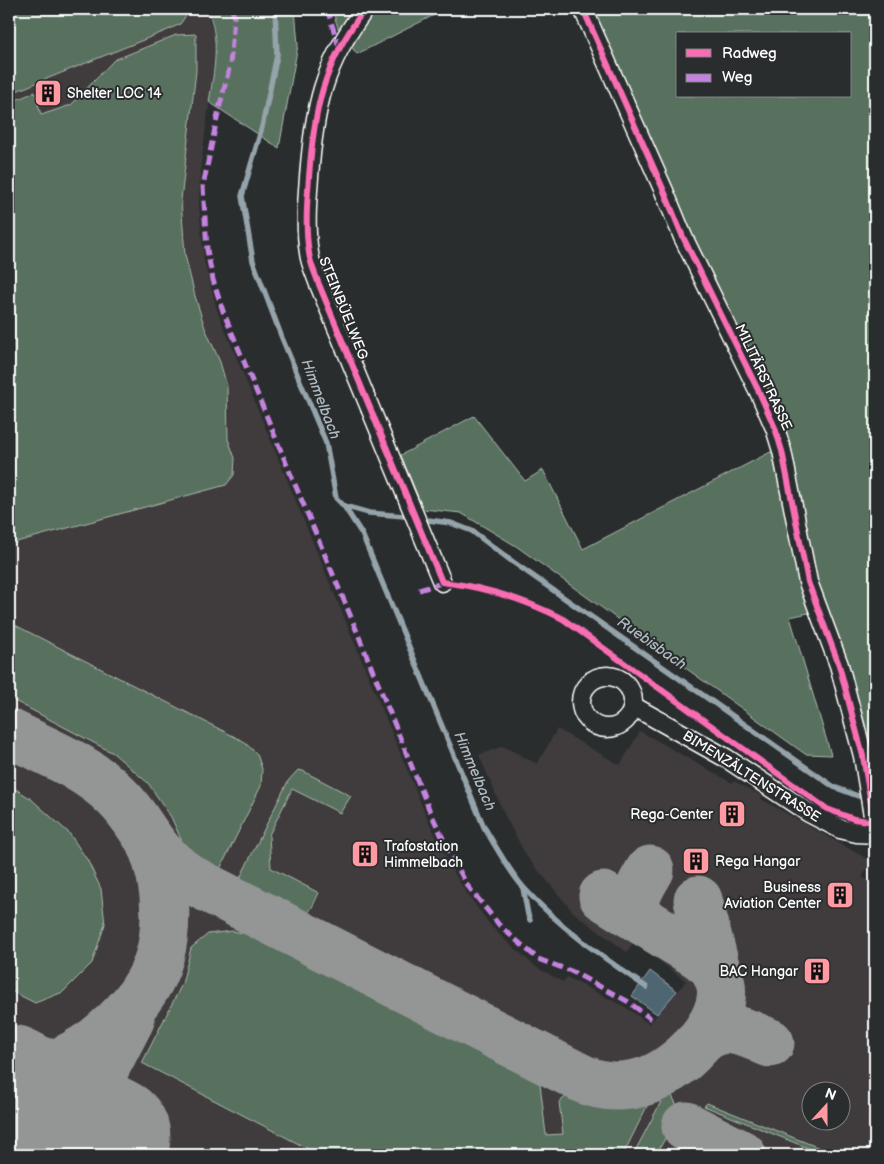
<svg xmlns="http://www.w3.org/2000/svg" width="884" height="1164" font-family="'Balsamiq Sans',sans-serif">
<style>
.built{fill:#3f3b3c;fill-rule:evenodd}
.green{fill:#58715e;stroke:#acb8ae;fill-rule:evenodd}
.water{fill:#4e6672;stroke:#95a3aa}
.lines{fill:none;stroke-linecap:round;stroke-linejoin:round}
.stream{stroke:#95a3aa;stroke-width:5.5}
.taxiway{stroke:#949696;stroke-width:49}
.runway{stroke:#949696;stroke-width:121}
.minor-casing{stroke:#fff;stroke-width:21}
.minor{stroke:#2a2d2e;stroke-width:18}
.quiet{stroke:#c483df;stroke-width:5;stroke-dasharray:10 5;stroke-linecap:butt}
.cycleway-casing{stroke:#2a2d2e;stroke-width:9}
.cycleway{stroke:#f96db3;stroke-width:6}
.labels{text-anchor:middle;stroke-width:4;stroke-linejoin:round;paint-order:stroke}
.poi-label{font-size:14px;fill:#fff;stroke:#2a2d2e;text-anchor:start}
.street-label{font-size:14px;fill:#fff;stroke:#2a2d2e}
.water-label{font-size:15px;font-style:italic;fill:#afbac0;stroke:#2a2d2e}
</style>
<rect width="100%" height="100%" fill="#2a2d2e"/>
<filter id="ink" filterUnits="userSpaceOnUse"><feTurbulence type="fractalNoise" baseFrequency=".02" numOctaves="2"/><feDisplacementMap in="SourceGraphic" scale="10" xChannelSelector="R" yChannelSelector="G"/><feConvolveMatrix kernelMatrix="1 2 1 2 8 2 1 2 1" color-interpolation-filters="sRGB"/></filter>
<g filter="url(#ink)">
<path class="built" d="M9,9H206L215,37V59L200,172L199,206L204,261L218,313L428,820L453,871L468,895L492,927L504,939L536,967L563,982L567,977L625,1007L649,1024L686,981L634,942L627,952L574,913L527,857L505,816L479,755L503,746L537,764L557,729L620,765L640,731L732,783L734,781L762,796L761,799L871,861L862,877L875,884V1155H9ZM812,1092H842V1122H812Z"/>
<g class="green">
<polygon points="9,9 191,9 180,24 168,30 9,94"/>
<path d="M207,9H295L298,45L279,148L209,102C214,71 221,39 207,9Z"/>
<polygon points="332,9 446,9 357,54 339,31"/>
<path d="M588,9H875V766L859,707L826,609L790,617L831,755L805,754L516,546L461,513L423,509L401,455L474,416L525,481L543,470L583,549L788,443L780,413L691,237ZM678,34H850V96H678Z"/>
<polygon points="196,34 196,71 181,200 185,255 195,296 205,328 220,362 227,386 228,439 235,458 234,475 226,485 9,544 9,103 35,92 41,115 71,105 114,60 176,35"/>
<polygon points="9,622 243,741 257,754 262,769 261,786 219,871 212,873 189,857 171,817 148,783 113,753 9,698"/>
<path d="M298,770L303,771L351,796L340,813L292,789L269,835L271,868L319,893C313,904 311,917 297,916L241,886L238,882L288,781Z"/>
<polygon points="9,785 30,798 69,833 88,861 101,889 105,924 92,963 63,992 35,1003 9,990"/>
<path d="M232,931L259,936L296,952L539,1075L546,1135L563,1134L559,1102L571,1093C599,1105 622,1103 651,1098L623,1155H320L142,1063L182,984L191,948L208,934Z"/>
<polygon points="671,1094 680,1111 656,1155 633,1155 664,1096"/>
<polygon points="707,1103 837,1155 825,1155 704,1106"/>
</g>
<polygon class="water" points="650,971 677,991 657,1014 632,996"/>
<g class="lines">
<g class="stream">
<path d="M275,9L277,55L262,127L242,196L253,261L282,338L326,443L336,498L344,506L362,534L484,827C497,848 508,870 524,888C558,926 604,958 646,987"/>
<polyline points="344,506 369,513 404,516"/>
<polyline points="428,520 451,523 472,531 513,562 834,787 858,796"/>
<polyline points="523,888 528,915 530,920"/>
</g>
<g class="taxiway">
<path d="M9,733C45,751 88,767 117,797C131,810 140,827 151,842C162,857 175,869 190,879L583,1079C604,1088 627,1088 649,1080C682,1068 736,1015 718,975C715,968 709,962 703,958C693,950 681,945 671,938C648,924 625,910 603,896"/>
<polyline points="698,900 718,977"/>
<path d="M645,922C625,907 641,886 650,870"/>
<path d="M696,1045C721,1019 742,1031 770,1043"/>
<path d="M9,1074C42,1073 71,1059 97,1040C114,1026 132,1009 144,990C173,947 169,884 149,839"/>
<polyline points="9,1107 17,1128 22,1155"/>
<polyline points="686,1126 742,1155"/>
<polyline points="60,1155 130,1020"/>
</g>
<polyline class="runway" points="9,1085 110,1137"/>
<g class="minor-casing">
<g id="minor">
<path d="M365,9C323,64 314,109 309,177C307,202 305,228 309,253C310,263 315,273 318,282L442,582"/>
<polyline points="583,9 664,191 683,237 760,394 775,428 782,451 808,582 839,665 863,756 874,822 874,834"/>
<circle cx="607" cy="702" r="26"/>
<polyline points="633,706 726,758 809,813 840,829 857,833 875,834"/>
</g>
</g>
<use href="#minor" class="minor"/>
<g class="quiet">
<polyline points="232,9 234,17 230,65 219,109 203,186 207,250 213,280 223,311 286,463 351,617 429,809 448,849 467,885 500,926 538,959 571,971 627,1001 651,1019"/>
<polyline points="327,9 339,47"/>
<polyline points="419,590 445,582"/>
</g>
<g class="cycleway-casing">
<g id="cycleway">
<path d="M365,9C323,64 314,109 309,177C307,202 305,228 309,253C310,263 315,273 318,282L442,582C485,587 524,599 563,619L827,809L854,819L875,822"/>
<polyline points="583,9 664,191 683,237 760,394 775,428 782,451 808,582 839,665 863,756 874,822 874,834"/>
</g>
</g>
<use href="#cycleway" class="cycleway"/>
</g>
</g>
<defs>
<g id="building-square" transform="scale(1.4375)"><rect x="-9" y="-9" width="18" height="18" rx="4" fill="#ff9aa2" stroke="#2a2d2e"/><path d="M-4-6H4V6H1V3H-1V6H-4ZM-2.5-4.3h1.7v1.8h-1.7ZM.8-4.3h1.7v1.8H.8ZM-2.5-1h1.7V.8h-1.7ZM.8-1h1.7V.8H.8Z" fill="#111"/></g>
</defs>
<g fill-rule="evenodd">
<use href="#building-square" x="48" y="93"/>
<use href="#building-square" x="732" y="814"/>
<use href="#building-square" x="365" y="854"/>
<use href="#building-square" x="696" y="861"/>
<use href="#building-square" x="840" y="895"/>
<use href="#building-square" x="817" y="971"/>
</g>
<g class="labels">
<g class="poi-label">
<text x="67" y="98">Shelter LOC 14</text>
<text x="713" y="819" text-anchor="end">Rega-Center</text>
<text x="384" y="851">Trafostation<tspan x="384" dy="16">Himmelbach</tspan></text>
<text x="715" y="866">Rega Hangar</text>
<text x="821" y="892" text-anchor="end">Business<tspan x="821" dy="16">Aviation Center</tspan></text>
<text x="798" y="976" text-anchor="end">BAC Hangar</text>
</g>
<g class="street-label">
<text transform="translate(344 308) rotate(68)" y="5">STEINBÜELWEG</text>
<text transform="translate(764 377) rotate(65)" y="5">MILITÄRSTRASSE</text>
<text transform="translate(752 776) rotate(32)" y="5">BIMENZÄLTENSTRASSE</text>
</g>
<g class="water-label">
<text transform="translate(321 399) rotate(69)" y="5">Himmelbach</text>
<text transform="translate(652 643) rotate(35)" y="5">Ruebisbach</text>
<text transform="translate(475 771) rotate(67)" y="5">Himmelbach</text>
</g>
</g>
<rect width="884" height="1164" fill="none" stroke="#2a2d2e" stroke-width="30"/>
<rect x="15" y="15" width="854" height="1134" fill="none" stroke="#fff" stroke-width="2" filter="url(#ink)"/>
<rect x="676" y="32" width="175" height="65" fill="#2a2d2e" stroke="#7f8182"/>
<rect x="686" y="49" width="25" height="8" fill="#f96db3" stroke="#7f8182"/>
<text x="722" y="58" font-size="15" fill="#ffffff">Radweg</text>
<rect x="686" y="74" width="25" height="8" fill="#c483df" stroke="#7f8182"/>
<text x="722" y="82" font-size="15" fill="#ffffff">Weg</text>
<g transform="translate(826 1106) rotate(21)"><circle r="24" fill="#2a2d2e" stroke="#7f8182"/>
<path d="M0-4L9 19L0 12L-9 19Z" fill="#ff9aa2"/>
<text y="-8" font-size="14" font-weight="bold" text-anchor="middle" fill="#ffffff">N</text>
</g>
</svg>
